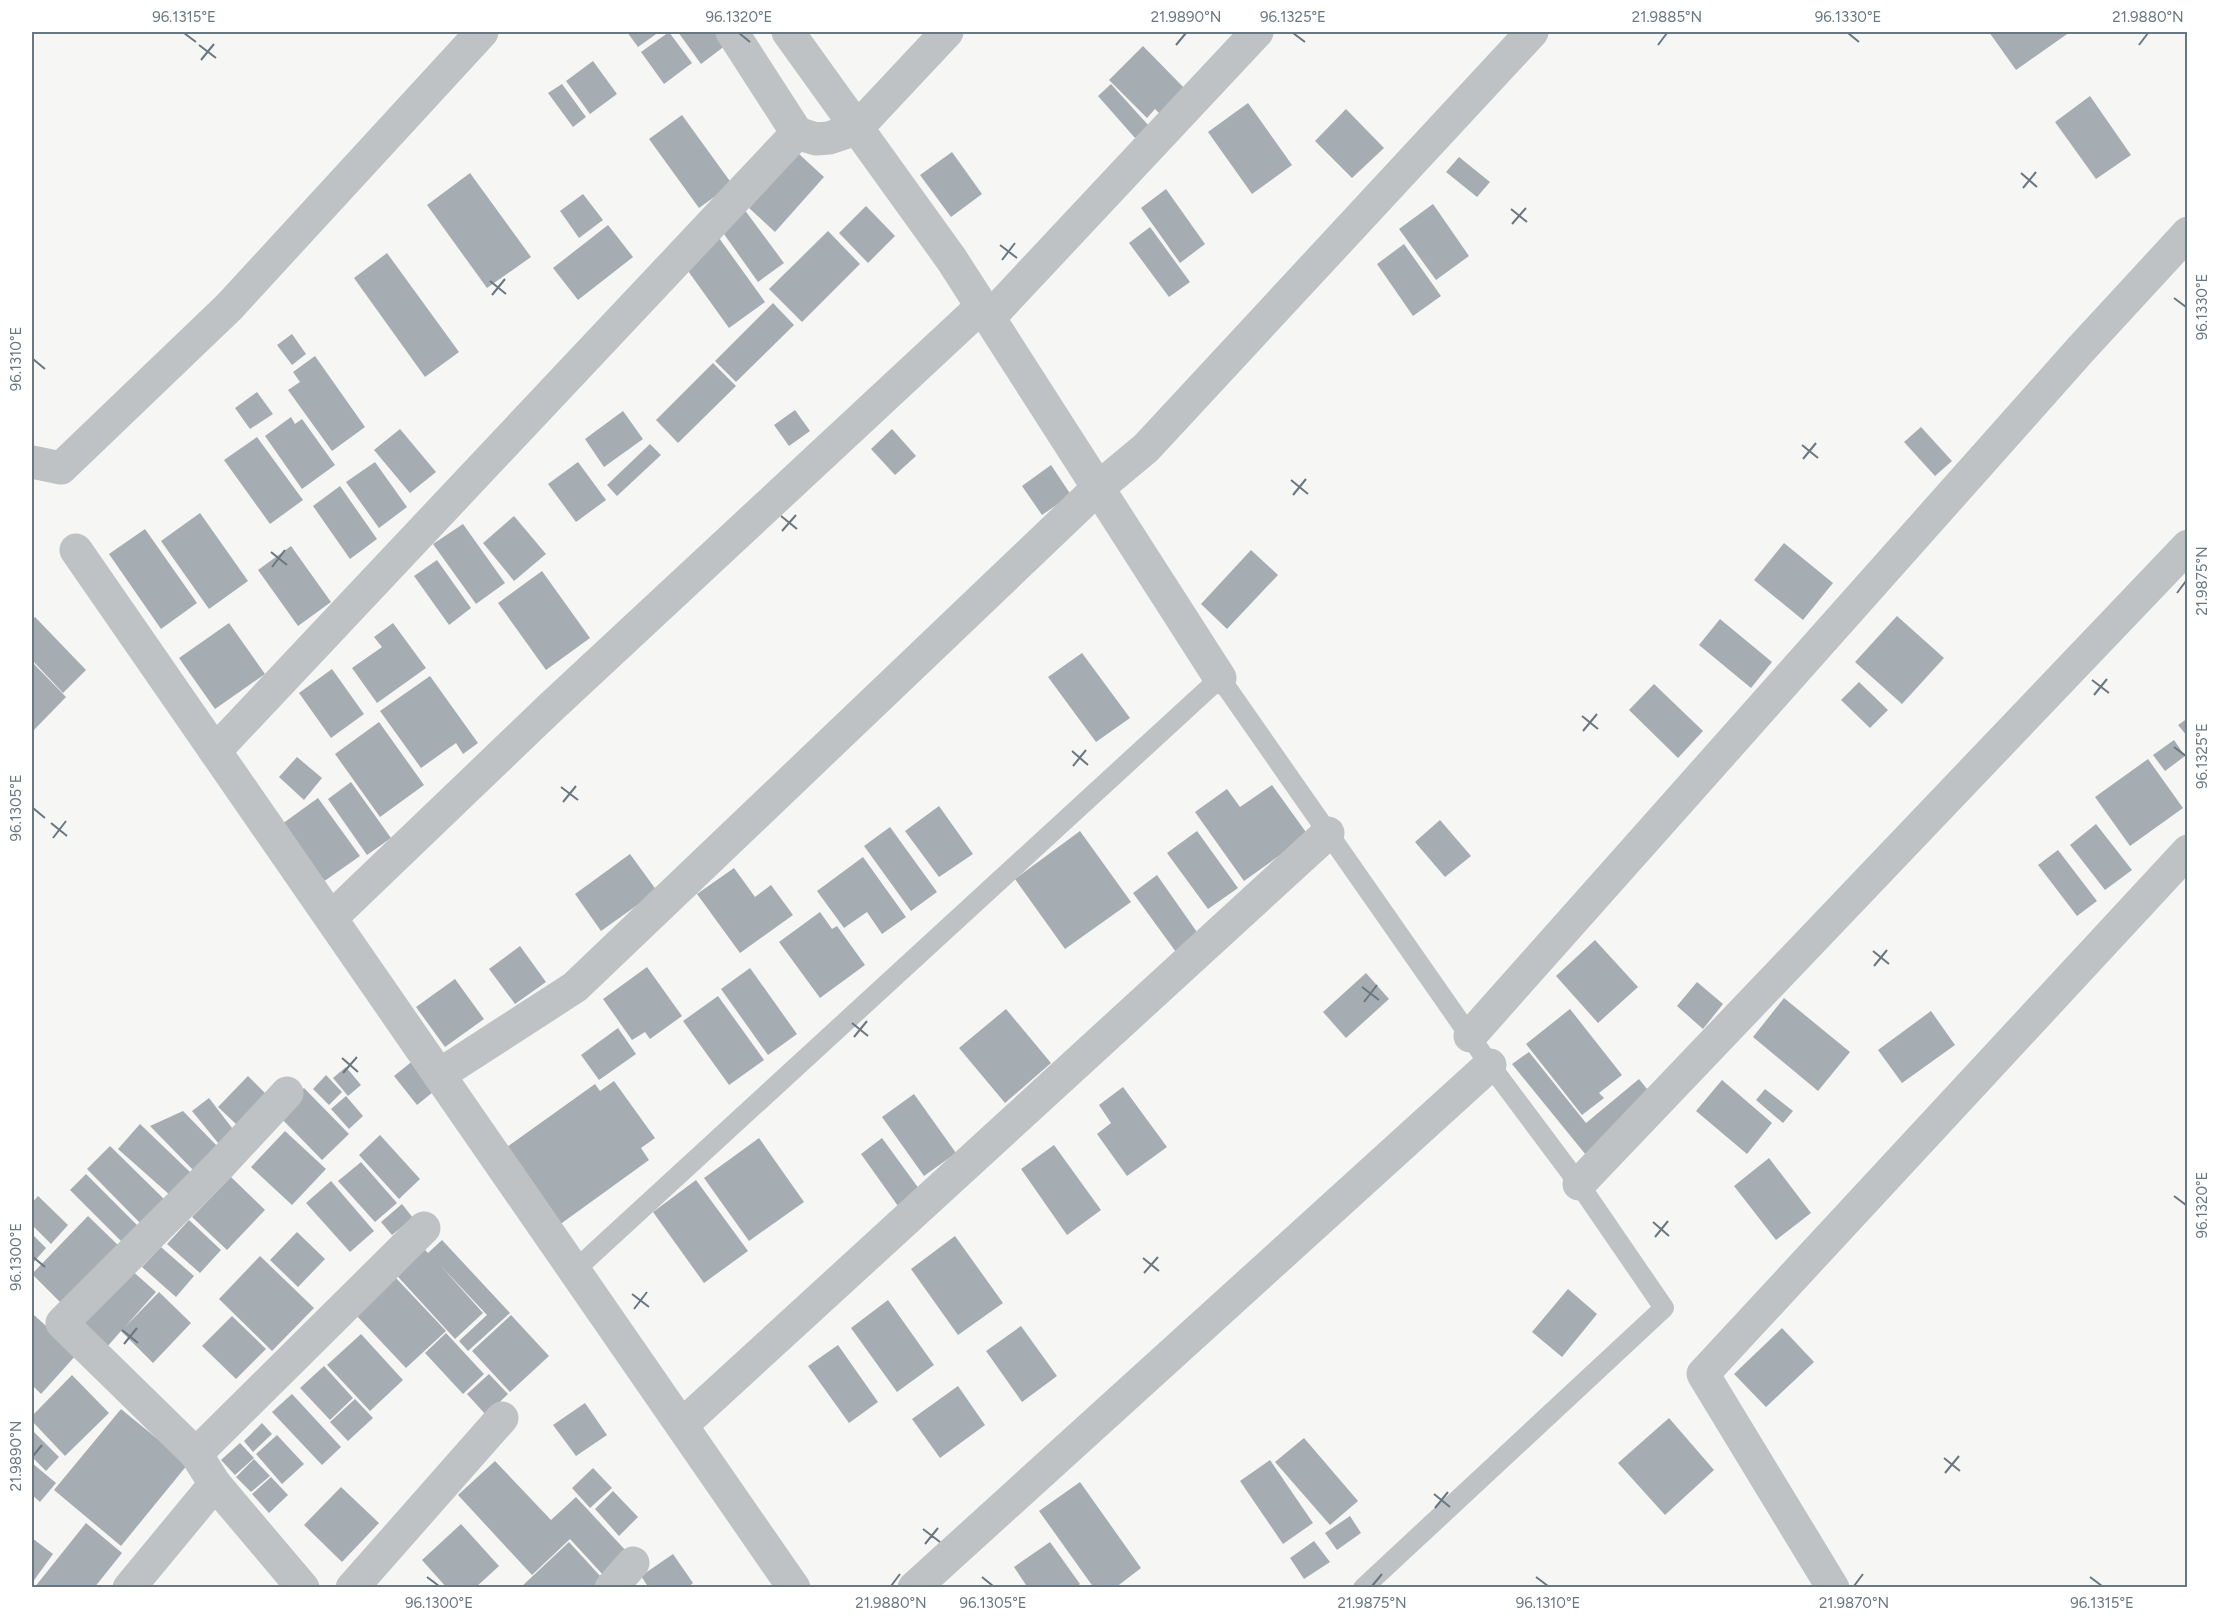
<svg xmlns="http://www.w3.org/2000/svg" width="2219" height="1619" font-family="Figtree,sans-serif">
<style>
.building{fill:#a6adb2}
.lines{fill:none;stroke-linecap:round;stroke-linejoin:round}
.lane{stroke:#bec2c5;stroke-width:20}
.street{stroke:#bec2c5;stroke-width:33}
.ticks{fill:none;stroke:#697781;stroke-width:2}
.neatline{fill:none;stroke:#697781;stroke-width:2}
.ticks-label{font-size:15px;text-anchor:middle;fill:#697781}
</style>
<rect width="100%" height="100%" fill="#f6f6f4"/>
<g class="building">
<polygon points="627,32 659,32 638,47"/>
<polygon points="669,32 692,63 664,84 641,52"/>
<polygon points="678,32 723,32 730,42 701,64"/>
<polygon points="1989,32 2070,32 2016,70"/>
<polygon points="1143,46 1190,94 1165,119 1155,109 1147,118 1109,80"/>
<polygon points="593,61 617,94 590,114 566,81"/>
<polygon points="562,84 586,117 573,127 548,93"/>
<polygon points="1111,84 1149,126 1135,138 1098,96"/>
<polygon points="2090,96 2131,155 2096,179 2055,122"/>
<polygon points="1248,103 1292,165 1252,194 1208,132"/>
<polygon points="1346,109 1384,148 1352,178 1315,141"/>
<polygon points="682,115 732,184 699,208 649,139"/>
<polygon points="952,152 982,194 951,217 920,175"/>
<polygon points="799,154 824,177 775,232 749,208"/>
<polygon points="1459,157 1490,182 1477,197 1446,172"/>
<polygon points="470,173 531,257 487,288 427,205"/>
<polygon points="1166,189 1205,244 1180,263 1141,208"/>
<polygon points="583,194 603,220 579,238 560,211"/>
<polygon points="1433,204 1469,256 1436,280 1399,229"/>
<polygon points="866,206 895,236 868,263 839,233"/>
<polygon points="744,209 784,263 758,282 719,227"/>
<polygon points="608,225 633,257 578,300 553,268"/>
<polygon points="1150,227 1190,282 1169,297 1129,243"/>
<polygon points="828,231 860,264 802,322 769,289"/>
<polygon points="719,238 765,302 729,328 683,264"/>
<polygon points="1404,244 1441,296 1413,316 1377,264"/>
<polygon points="387,253 459,352 425,377 354,278"/>
<polygon points="773,303 794,325 736,382 715,361"/>
<polygon points="292,334 306,354 292,365 277,345"/>
<polygon points="315,356 365,427 332,451 288,390 300,382 293,372"/>
<polygon points="713,363 736,386 678,443 656,420"/>
<polygon points="257,392 273,414 250,429 235,408"/>
<polygon points="795,410 810,431 789,446 774,425"/>
<polygon points="623,411 643,439 604,467 585,439"/>
<polygon points="291,417 295,424 302,419 335,465 302,489 265,436"/>
<polygon points="1921,427 1952,461 1935,476 1904,442"/>
<polygon points="400,429 436,472 410,493 374,450"/>
<polygon points="892,429 916,456 895,475 871,449"/>
<polygon points="257,437 303,500 270,524 224,460"/>
<polygon points="650,444 661,455 617,496 607,485"/>
<polygon points="375,462 407,507 379,528 346,482"/>
<polygon points="578,462 606,500 576,522 548,484"/>
<polygon points="1051,465 1071,495 1042,515 1022,486"/>
<polygon points="340,486 377,539 350,559 313,506"/>
<polygon points="200,513 248,581 209,609 161,541"/>
<polygon points="514,516 546,554 514,581 483,543"/>
<polygon points="463,524 505,583 476,604 433,544"/>
<polygon points="145,529 197,603 161,629 109,554"/>
<polygon points="1784,543 1833,583 1803,620 1754,580"/>
<polygon points="291,546 331,602 298,626 258,570"/>
<polygon points="1251,550 1278,575 1227,629 1201,604"/>
<polygon points="437,560 471,608 449,625 414,576"/>
<polygon points="542,571 590,638 546,670 498,603"/>
<polygon points="1897,616 1944,658 1902,704 1855,662"/>
<polygon points="35,617 86,670 63,693 32,660 32,620"/>
<polygon points="1720,619 1772,662 1751,688 1699,645"/>
<polygon points="229,623 265,674 215,709 179,658"/>
<polygon points="393,623 426,668 377,703 352,668 382,647 374,637"/>
<polygon points="1082,653 1130,718 1096,742 1048,677"/>
<polygon points="32,662 66,697 32,732"/>
<polygon points="332,669 364,714 331,738 299,693"/>
<polygon points="430,676 478,743 463,754 456,743 421,768 380,711"/>
<polygon points="1859,682 1888,710 1870,728 1841,700"/>
<polygon points="1654,684 1703,731 1678,758 1629,710"/>
<polygon points="2188,718 2188,737 2178,725"/>
<polygon points="379,722 424,785 380,817 335,754"/>
<polygon points="2174,740 2185,756 2165,771 2153,755"/>
<polygon points="297,757 322,778 304,800 279,777"/>
<polygon points="2148,759 2183,808 2130,846 2095,797"/>
<polygon points="351,782 391,838 367,855 328,799"/>
<polygon points="1272,785 1308,835 1244,881 1195,812 1227,789 1240,807"/>
<polygon points="318,798 360,856 323,882 282,824"/>
<polygon points="939,806 973,854 939,877 905,831"/>
<polygon points="1440,820 1471,856 1445,877 1415,842"/>
<polygon points="2096,824 2132,870 2105,890 2070,845"/>
<polygon points="890,827 937,892 911,911 864,846"/>
<polygon points="1080,831 1131,902 1065,949 1015,879"/>
<polygon points="1197,831 1238,888 1208,909 1167,853"/>
<polygon points="2058,850 2097,901 2077,916 2038,865"/>
<polygon points="630,854 657,891 601,931 575,894"/>
<polygon points="863,857 906,917 882,934 867,912 844,928 817,891"/>
<polygon points="734,868 755,897 771,885 793,915 740,953 697,894"/>
<polygon points="1157,875 1199,935 1176,952 1133,893"/>
<polygon points="820,912 832,929 837,926 865,965 820,998 779,942"/>
<polygon points="1595,940 1638,987 1598,1023 1556,976"/>
<polygon points="520,946 546,982 515,1004 489,969"/>
<polygon points="647,967 682,1016 650,1039 645,1032 632,1040 603,999"/>
<polygon points="750,968 797,1034 768,1055 721,989"/>
<polygon points="1366,973 1389,999 1346,1038 1323,1012"/>
<polygon points="455,979 484,1019 445,1047 416,1007"/>
<polygon points="1697,982 1723,1004 1703,1029 1677,1006"/>
<polygon points="718,996 764,1060 729,1085 683,1021"/>
<polygon points="1784,998 1850,1052 1818,1091 1753,1037"/>
<polygon points="1006,1009 1051,1063 1005,1103 959,1048"/>
<polygon points="1570,1009 1622,1075 1599,1093 1604,1098 1582,1115 1526,1044"/>
<polygon points="1931,1011 1955,1045 1902,1083 1878,1050"/>
<polygon points="618,1028 636,1054 599,1080 581,1055"/>
<polygon points="1529,1052 1586,1123 1639,1079 1655,1099 1586,1155 1512,1064"/>
<polygon points="420,1055 443,1084 417,1105 394,1076"/>
<polygon points="346,1067 361,1085 348,1096 333,1078"/>
<polygon points="326,1075 342,1092 329,1105 313,1089"/>
<polygon points="248,1076 266,1094 237,1125 218,1107"/>
<polygon points="1722,1080 1772,1123 1747,1154 1696,1111"/>
<polygon points="614,1081 655,1138 641,1148 649,1160 555,1228 500,1152 595,1084 600,1091"/>
<polygon points="1123,1087 1167,1147 1127,1176 1097,1134 1111,1123 1099,1105"/>
<polygon points="304,1088 349,1134 322,1160 277,1114"/>
<polygon points="1765,1089 1793,1111 1783,1123 1756,1100"/>
<polygon points="914,1094 956,1153 924,1176 882,1117"/>
<polygon points="346,1096 363,1116 349,1129 331,1109"/>
<polygon points="209,1098 239,1137 223,1149 192,1111"/>
<polygon points="183,1111 220,1149 196,1173 150,1126"/>
<polygon points="140,1124 191,1173 171,1196 118,1149"/>
<polygon points="285,1131 326,1169 292,1205 251,1167"/>
<polygon points="380,1135 420,1179 399,1199 359,1155"/>
<polygon points="759,1138 804,1202 749,1241 704,1178"/>
<polygon points="882,1138 925,1197 903,1213 861,1154"/>
<polygon points="1054,1145 1101,1210 1067,1235 1021,1169"/>
<polygon points="110,1146 165,1200 141,1224 87,1169"/>
<polygon points="1769,1158 1811,1213 1776,1240 1734,1186"/>
<polygon points="361,1162 397,1203 375,1222 338,1181"/>
<polygon points="86,1174 140,1228 124,1244 70,1190"/>
<polygon points="231,1177 265,1210 227,1250 192,1217"/>
<polygon points="696,1180 748,1251 704,1283 653,1212"/>
<polygon points="331,1181 374,1231 350,1252 306,1203"/>
<polygon points="38,1196 68,1225 51,1244 32,1225 32,1203"/>
<polygon points="402,1204 413,1218 392,1235 381,1222"/>
<polygon points="88,1216 122,1249 66,1308 32,1274"/>
<polygon points="189,1220 221,1250 200,1273 167,1244"/>
<polygon points="297,1232 325,1259 298,1287 270,1260"/>
<polygon points="32,1234 46,1248 32,1264"/>
<polygon points="955,1236 1003,1303 958,1335 911,1269"/>
<polygon points="442,1240 510,1313 468,1351 459,1341 487,1315 440,1265 483,1313 455,1339 390,1268 418,1242 428,1253"/>
<polygon points="161,1247 194,1276 176,1297 142,1267"/>
<polygon points="260,1256 314,1308 272,1351 219,1299"/>
<polygon points="129,1268 156,1292 124,1328 159,1292 191,1323 153,1363 121,1331 106,1348 78,1323"/>
<polygon points="395,1277 446,1331 406,1368 355,1314"/>
<polygon points="1568,1289 1597,1314 1562,1357 1532,1332"/>
<polygon points="888,1300 934,1365 897,1392 851,1328"/>
<polygon points="34,1315 77,1354 41,1394 32,1385 32,1318"/>
<polygon points="511,1315 549,1356 510,1392 472,1351"/>
<polygon points="232,1316 266,1349 236,1379 202,1346"/>
<polygon points="1021,1326 1057,1376 1022,1402 986,1351"/>
<polygon points="1782,1328 1814,1362 1766,1407 1734,1374"/>
<polygon points="446,1333 484,1374 463,1394 425,1353"/>
<polygon points="361,1334 403,1380 370,1411 327,1365"/>
<polygon points="838,1345 878,1402 849,1423 808,1366"/>
<polygon points="324,1366 353,1398 330,1420 300,1388"/>
<polygon points="489,1374 508,1394 486,1415 467,1394"/>
<polygon points="72,1375 109,1413 65,1456 32,1421 32,1416"/>
<polygon points="958,1386 985,1425 940,1458 912,1419"/>
<polygon points="292,1394 341,1447 322,1465 272,1412"/>
<polygon points="355,1399 373,1418 348,1441 330,1422"/>
<polygon points="585,1403 607,1435 576,1456 553,1425"/>
<polygon points="121,1409 188,1464 121,1546 54,1490"/>
<polygon points="1669,1418 1714,1470 1665,1515 1618,1463"/>
<polygon points="262,1423 272,1434 253,1452 244,1441"/>
<polygon points="32,1430 59,1457 46,1471 32,1457"/>
<polygon points="277,1435 304,1464 282,1484 256,1454"/>
<polygon points="1304,1438 1358,1501 1330,1525 1275,1462"/>
<polygon points="240,1443 254,1458 235,1475 221,1460"/>
<polygon points="254,1459 270,1476 251,1492 236,1477"/>
<polygon points="1270,1460 1313,1523 1283,1544 1240,1481"/>
<polygon points="495,1461 551,1520 576,1497 628,1553 604,1576 570,1539 532,1575 458,1495"/>
<polygon points="32,1463 56,1483 40,1502 32,1495"/>
<polygon points="593,1468 612,1488 590,1508 572,1488"/>
<polygon points="271,1477 288,1495 269,1513 252,1494"/>
<polygon points="1080,1482 1141,1568 1115,1588 1094,1588 1039,1511"/>
<polygon points="341,1487 379,1523 342,1562 304,1525"/>
<polygon points="613,1491 638,1517 619,1536 595,1509"/>
<polygon points="1350,1516 1361,1533 1337,1550 1325,1533"/>
<polygon points="86,1523 122,1553 94,1588 34,1588"/>
<polygon points="461,1524 499,1566 475,1588 447,1588 422,1560"/>
<polygon points="32,1538 53,1554 32,1583"/>
<polygon points="1314,1541 1330,1562 1304,1579 1290,1558"/>
<polygon points="569,1542 602,1578 593,1588 520,1588"/>
<polygon points="1050,1542 1080,1584 1075,1588 1028,1588 1014,1567"/>
<polygon points="673,1554 693,1583 687,1588 649,1588 641,1576"/>
</g>
<g class="lines">
<polyline class="lane" points="575,1270 1220,678 1490,1065 1579,1184 1664,1308 1363,1588"/>
<g class="street">
<polyline points="788,32 952,260 1220,678"/>
<polyline points="797,133 816,139 829,138 856,129 947,32"/>
<polyline points="989,318 1257,32"/>
<polyline points="32,462 61,468 229,307 482,32"/>
<polyline points="76,550 794,1588"/>
<polyline points="215,751 797,133 732,32"/>
<polyline points="331,918 549,709 981,307"/>
<polyline points="1470,1036 2081,349 2188,233"/>
<polyline points="439,1075 575,987 1098,488 1146,448 1532,32"/>
<polyline points="1579,1184 2188,546"/>
<polyline points="682,1425 1328,833"/>
<polyline points="196,1454 424,1228"/>
<polyline points="215,1484 303,1588"/>
<polyline points="129,1588 215,1484 196,1454 62,1323 221,1164 287,1093"/>
<polyline points="352,1588 502,1418"/>
<polyline points="611,1588 633,1563"/>
<polyline points="914,1588 1490,1065"/>
<polyline points="1833,1588 1703,1374 2188,851"/>
</g>
</g>
<path class="ticks" d="M184,33L196,42M739,33L750,42M1293,33L1305,42M1848,33L1859,42M199,45L216,58M1176,45L1186,33M1658,45L1667,33M2139,45L2148,33M201,60L214,44M2021,173L2037,187M2023,188L2036,172M1511,209L1527,222M1512,224L1526,208M1000,245L1017,258M1002,260L1015,243M490,281L506,294M492,295L505,279M2174,298L2186,307M33,359L45,369M1802,445L1818,458M1803,459L1816,443M1291,480L1308,494M1293,495L1306,479M781,516L797,529M782,531L796,515M271,552L287,565M272,567L285,550M2177,593L2186,581M2092,680L2109,693M2094,695L2107,679M1582,716L1598,729M1583,731L1597,714M2174,747L2186,756M1072,751L1088,765M1073,766L1086,750M561,787L578,800M563,802L576,786M33,808L45,818M51,823L67,836M53,838L66,821M1873,951L1889,964M1874,966L1887,950M1362,987L1379,1000M1364,1002L1377,985M852,1023L868,1036M854,1037L867,1021M342,1058L358,1072M343,1073L357,1057M2174,1196L2186,1205M1653,1222L1669,1236M1655,1237L1668,1221M33,1257L45,1267M1143,1258L1159,1271M1144,1273L1158,1257M632,1294L649,1307M634,1309L647,1292M122,1330L138,1343M124,1344L137,1328M33,1456L42,1445M1944,1458L1960,1471M1945,1473L1959,1456M1434,1494L1450,1507M1435,1508L1448,1492M923,1529L940,1542M925,1544L938,1528M427,1577L439,1586M982,1577L993,1586M1536,1577L1548,1586M2090,1577L2102,1586M891,1586L900,1574M1372,1586L1382,1574M1854,1586L1863,1574"/>
<rect width="2219" height="1619" fill="none" stroke="#ffffff" stroke-width="66"/>
<rect x="33" y="33" width="2153" height="1553" class="neatline"/>
<g class="ticks-label">
<text x="184" y="22">96.1315°E</text>
<text x="739" y="22">96.1320°E</text>
<text x="1186" y="22">21.9890°N</text>
<text x="1293" y="22">96.1325°E</text>
<text x="1667" y="22">21.9885°N</text>
<text x="1848" y="22">96.1330°E</text>
<text x="2148" y="22">21.9880°N</text>
<text transform="translate(2202 307) rotate(-90)" y="5">96.1330°E</text>
<text transform="translate(16 359) rotate(-90)" y="5">96.1310°E</text>
<text transform="translate(2202 581) rotate(-90)" y="5">21.9875°N</text>
<text transform="translate(2202 756) rotate(-90)" y="5">96.1325°E</text>
<text transform="translate(16 808) rotate(-90)" y="5">96.1305°E</text>
<text transform="translate(2202 1205) rotate(-90)" y="5">96.1320°E</text>
<text transform="translate(16 1257) rotate(-90)" y="5">96.1300°E</text>
<text transform="translate(16 1456) rotate(-90)" y="5">21.9890°N</text>
<text x="439" y="1608">96.1300°E</text>
<text x="891" y="1608">21.9880°N</text>
<text x="993" y="1608">96.1305°E</text>
<text x="1372" y="1608">21.9875°N</text>
<text x="1548" y="1608">96.1310°E</text>
<text x="1854" y="1608">21.9870°N</text>
<text x="2102" y="1608">96.1315°E</text>
</g>
</svg>
